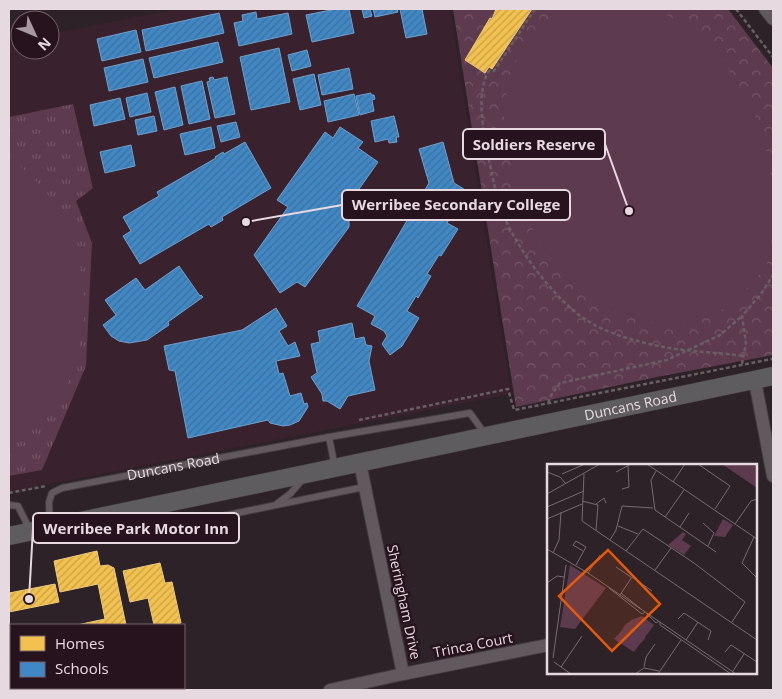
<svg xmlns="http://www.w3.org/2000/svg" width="782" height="699" font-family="'Open Sans',sans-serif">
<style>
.built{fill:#39212e}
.grass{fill:url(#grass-tufts)}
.forest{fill:url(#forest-crowns)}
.pitch{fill:#5d3a4d}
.homes{fill:url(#homes-hatch);stroke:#efc87a}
.schools{fill:url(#schools-hatch);stroke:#71a0cd}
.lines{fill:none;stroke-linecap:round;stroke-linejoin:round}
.lane-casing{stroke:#463d42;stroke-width:8}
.street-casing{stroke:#463d42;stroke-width:14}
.secondary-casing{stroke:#463d42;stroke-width:19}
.path{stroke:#685e63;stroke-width:2.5;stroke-dasharray:4 2.5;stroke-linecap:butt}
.lane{stroke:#62595e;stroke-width:6}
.street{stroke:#62595e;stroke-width:12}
.secondary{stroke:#5e5c5e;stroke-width:18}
.labels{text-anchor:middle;stroke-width:5;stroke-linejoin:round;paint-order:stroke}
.street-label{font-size:14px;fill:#e7d9e0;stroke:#27131e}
.inset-road{fill:none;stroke:#776b71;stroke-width:1}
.view{fill:#e8590c;fill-opacity:0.15;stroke:#e8590c;stroke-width:2.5}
.inset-edge{fill:none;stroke:#e7d9e0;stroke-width:2.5}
.leader{fill:none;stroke:#e7d9e0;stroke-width:2}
.callout-dot{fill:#e7d9e0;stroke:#27131e;stroke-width:2}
.callout{fill:#27131e;stroke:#e7d9e0;stroke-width:2}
.callout-label{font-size:15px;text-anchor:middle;font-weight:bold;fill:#e7d9e0}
</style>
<defs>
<pattern id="grass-tufts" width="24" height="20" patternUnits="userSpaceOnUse" patternTransform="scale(1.25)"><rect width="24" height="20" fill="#5d3a4d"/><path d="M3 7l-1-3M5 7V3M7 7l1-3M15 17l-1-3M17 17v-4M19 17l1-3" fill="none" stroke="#745666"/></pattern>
<pattern id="forest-crowns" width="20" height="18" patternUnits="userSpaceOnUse" patternTransform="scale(1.25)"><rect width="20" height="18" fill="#5d3a4d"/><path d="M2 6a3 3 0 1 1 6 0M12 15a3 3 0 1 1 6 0" fill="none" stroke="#745666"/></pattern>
<pattern id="homes-hatch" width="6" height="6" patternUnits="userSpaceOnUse" patternTransform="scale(1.25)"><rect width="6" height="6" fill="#f2c14e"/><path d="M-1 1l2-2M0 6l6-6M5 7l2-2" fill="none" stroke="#c7a14b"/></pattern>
<pattern id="schools-hatch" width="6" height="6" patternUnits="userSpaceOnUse" patternTransform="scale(1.25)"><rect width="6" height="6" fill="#3f88c5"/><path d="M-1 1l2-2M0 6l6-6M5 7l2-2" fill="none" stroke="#416f98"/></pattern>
</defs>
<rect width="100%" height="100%" fill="#2c2227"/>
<polygon class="built" points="177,9 450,9 511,394 9,492 9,42 20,40 20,50 50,50 50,34"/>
<polygon class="grass" points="73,104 93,188 76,201 92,243 86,366 42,470 9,476 9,117"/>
<polygon class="forest" points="453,9 728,9 773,68 773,355 657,377 516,407"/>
<g class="pitch">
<polygon points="560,9 656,9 691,29 724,63 752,105 766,149 772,184 773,232 766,267 733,304 696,322 655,323 613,310 573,279 540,244 521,205 511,160 503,112 512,67 532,38"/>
<polygon points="9,159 17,163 39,184 57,206 75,232 84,293 83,332 72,373 58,405 26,432 9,435"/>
</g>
<g class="homes">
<polygon points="496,9 532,9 492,69 489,67 485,73 465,60 490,18 492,19"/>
<polygon points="97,551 100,566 108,565 114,568 126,625 77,625 105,619 98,584 60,592 54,561"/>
<polygon points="160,563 165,583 172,582 181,623 172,625 154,625 148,598 130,602 123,571"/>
<polygon points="55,584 59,602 9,612 9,593"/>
</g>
<g class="schools">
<polygon points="336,9 349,9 354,33 312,42 306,15"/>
<polygon points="362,9 370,9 372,16 364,18"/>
<polygon points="373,9 397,9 398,12 375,17"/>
<polygon points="400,9 422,9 427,34 406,38"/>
<polygon points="256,12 257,19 288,13 292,34 239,46 234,23 243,21 242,15"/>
<polygon points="219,13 224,33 146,51 142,30"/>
<polygon points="136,30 141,52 102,61 97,39"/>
<polygon points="218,42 223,62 154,78 149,58"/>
<polygon points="279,48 290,102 251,110 240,57"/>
<polygon points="307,50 311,66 292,71 288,55"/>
<polygon points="143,59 148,82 109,91 104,68"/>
<polygon points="349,68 353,89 322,95 318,75"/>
<polygon points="314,74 321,105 300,110 293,79"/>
<polygon points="213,77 214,80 227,77 235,114 215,118 207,82 210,81 209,78"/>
<polygon points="202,81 210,119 189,124 181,86"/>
<polygon points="175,87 183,125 164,130 155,92"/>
<polygon points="147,93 151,112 130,117 126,98"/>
<polygon points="371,93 371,95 374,95 375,99 372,100 374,111 360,115 356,96"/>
<polygon points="354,94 359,115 328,122 324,101"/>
<polygon points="120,98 125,119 94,126 90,105"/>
<polygon points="154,116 157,131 138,135 135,120"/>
<polygon points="394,116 399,137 396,137 397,142 389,143 388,139 375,142 371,121"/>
<polygon points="236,122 240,137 221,142 217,126"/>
<polygon points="211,127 215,148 185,155 180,134"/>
<polygon points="340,127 363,142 358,148 378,162 343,212 349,216 349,227 305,287 297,282 280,293 254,255 288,207 277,200 325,132 333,138"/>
<polygon points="245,142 271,188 222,217 223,220 211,227 209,224 140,264 123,236 131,231 123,217 159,196 157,192 216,158 215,157 223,152 224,154"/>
<polygon points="443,142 454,183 467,191 463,198 471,202 462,218 453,213 447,223 458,229 441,256 439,255 427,274 431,276 418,298 416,296 407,311 419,318 402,346 390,355 382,344 387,336 384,331 371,324 375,316 357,306 429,183 419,149"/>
<polygon points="131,145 135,166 105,173 100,152"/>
<polygon points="179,266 200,296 201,295 203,297 168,322 169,325 147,340 129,343 119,341 111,336 103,325 116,315 105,300 136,278 145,290"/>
<polygon points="276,308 287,326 279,331 288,346 295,342 300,356 276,361 279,374 283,373 290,396 301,393 304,404 307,403 308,407 299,421 290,425 283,426 270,423 268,420 188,438 175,371 169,370 164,346 242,330"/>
<polygon points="352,323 355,339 364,337 366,345 372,346 369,361 375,390 348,396 340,409 327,401 323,401 322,394 311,377 317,373 311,344 320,342 318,331"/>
</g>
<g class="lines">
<g class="lane-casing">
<g id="lane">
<polyline points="329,437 335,468"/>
<polyline points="278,503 290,494 303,479"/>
<polyline points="9,505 18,506 30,530"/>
<polyline points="108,518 122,530 135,534 364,487"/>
<path id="s1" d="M50,526L49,502L52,493L62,488L329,437L470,413L485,434"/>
</g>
</g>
<g class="street-casing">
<g id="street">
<polyline points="765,9 773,19"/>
<polyline points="755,381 773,476"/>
<polyline points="403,674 548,645"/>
<polyline points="330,690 403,674 360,463"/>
</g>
</g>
<g class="secondary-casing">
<g id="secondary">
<path id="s2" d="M9,536L773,376"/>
</g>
</g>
<g class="path">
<path d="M535,9L494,71H489C475,92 484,137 489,160C493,178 496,196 502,212C516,247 553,298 585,319C607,334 638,342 664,347C690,352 717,352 743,356"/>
<polyline points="736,9 773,57"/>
<polyline points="742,364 746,343 742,316 761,294 773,275"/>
<polyline points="548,403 552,394 560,383 667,360 720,335 742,316"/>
<polyline points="359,420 508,389 514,410 772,359"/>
<polyline points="9,493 46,486"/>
</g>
<use href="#lane" class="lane"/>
<use href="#street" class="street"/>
<use href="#secondary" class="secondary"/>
</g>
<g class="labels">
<g class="street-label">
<text dy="5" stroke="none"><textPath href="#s2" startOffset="635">Duncans Road</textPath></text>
<text dy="5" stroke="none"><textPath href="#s1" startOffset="158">Duncans Road</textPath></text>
<text transform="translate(404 602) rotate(78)" y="5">Sheringham Drive</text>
<text transform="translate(473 645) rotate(-11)" y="5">Trinca Court</text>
</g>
</g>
<g transform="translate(547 464)">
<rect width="210" height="210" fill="#2c2227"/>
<path d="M175,0H210V24ZM95,152L107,161L87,188L67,175L84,156Z" fill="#5d3a4d"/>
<path d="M176,55L186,61L178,73L167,72ZM136,68L139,70L135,76L144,82L137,91L121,81ZM23,101L59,124L28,165L13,163Z" fill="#5d3a4d"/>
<path d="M37,115L45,123L46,133L39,144L28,147L22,142V127L29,118ZM75 169a12 12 0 1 1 24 0a12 12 0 1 1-24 0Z" fill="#5d3a4d"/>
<path class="inset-road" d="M100,0L210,75M151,0L183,22L168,45M109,7L104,16L108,46L169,88M0,8L13,13L19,20M69,8L84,0M15,10L38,0M37,10L35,57L210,176M126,18L138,0M75,25L82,23L81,2M0,30L53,0M35,37L51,41L49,66M49,40L57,34L59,39M0,43L37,27M118,53L137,26M0,55L35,40M156,59L167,69L161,82M188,60L204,37L210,35M71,62L91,70M133,63L142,49M207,73L195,99L210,114M63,76L69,66L75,42L106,44M0,85L41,109L189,210M79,87L96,65L147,99L198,138L185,158M6,89L12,76L14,48M29,101L39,83L29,77L26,81L36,87M69,103L84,113M108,106L124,84M41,109L53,91M0,119L10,112L17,113M62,124L95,150L98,148M74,129L94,145M73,131L85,113L105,127M99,149L109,159L112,157M131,155L137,149L164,167L161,176M113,158V161L184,210M139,176L151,158M178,188L184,181L210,198M6,194L19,101M7,198L24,210M14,203L35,172M97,203L99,193L108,180M186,207L197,190M88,210L97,204L112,207M111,210L134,176"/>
<path class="view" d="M61,86L113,140L65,187L12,132Z"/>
<rect width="210" height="210" class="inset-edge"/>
</g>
<path class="leader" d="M629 211L605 144M246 222L342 205M29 599L33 528"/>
<g class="callout-dot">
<circle cx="629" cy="211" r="5"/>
<circle cx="246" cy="222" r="5"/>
<circle cx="29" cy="599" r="5"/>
</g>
<g class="callout">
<rect x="463" y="129" width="142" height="30" rx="5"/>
<rect x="342" y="190" width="228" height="30" rx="5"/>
<rect x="33" y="513" width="206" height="30" rx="5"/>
</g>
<g class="callout-label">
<text x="534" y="150">Soldiers Reserve</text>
<text x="456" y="210">Werribee Secondary College</text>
<text x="136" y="534">Werribee Park Motor Inn</text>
</g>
<rect width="782" height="699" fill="none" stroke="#e7d9e0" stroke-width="20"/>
<rect x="10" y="624" width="175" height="65" fill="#27131e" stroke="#74626c"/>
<rect x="20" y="636" width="25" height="15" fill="#f2c14e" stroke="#74626c"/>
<text x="55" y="649" font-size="15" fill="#e7d9e0">Homes</text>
<rect x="20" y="662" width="25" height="15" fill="#3f88c5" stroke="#74626c"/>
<text x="55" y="674" font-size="15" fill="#e7d9e0">Schools</text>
<g transform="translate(35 35) rotate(134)"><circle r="24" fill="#27131e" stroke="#74626c"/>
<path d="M0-4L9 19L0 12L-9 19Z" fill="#a6999f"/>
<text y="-8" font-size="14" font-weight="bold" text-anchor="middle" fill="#e7d9e0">N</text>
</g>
</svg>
